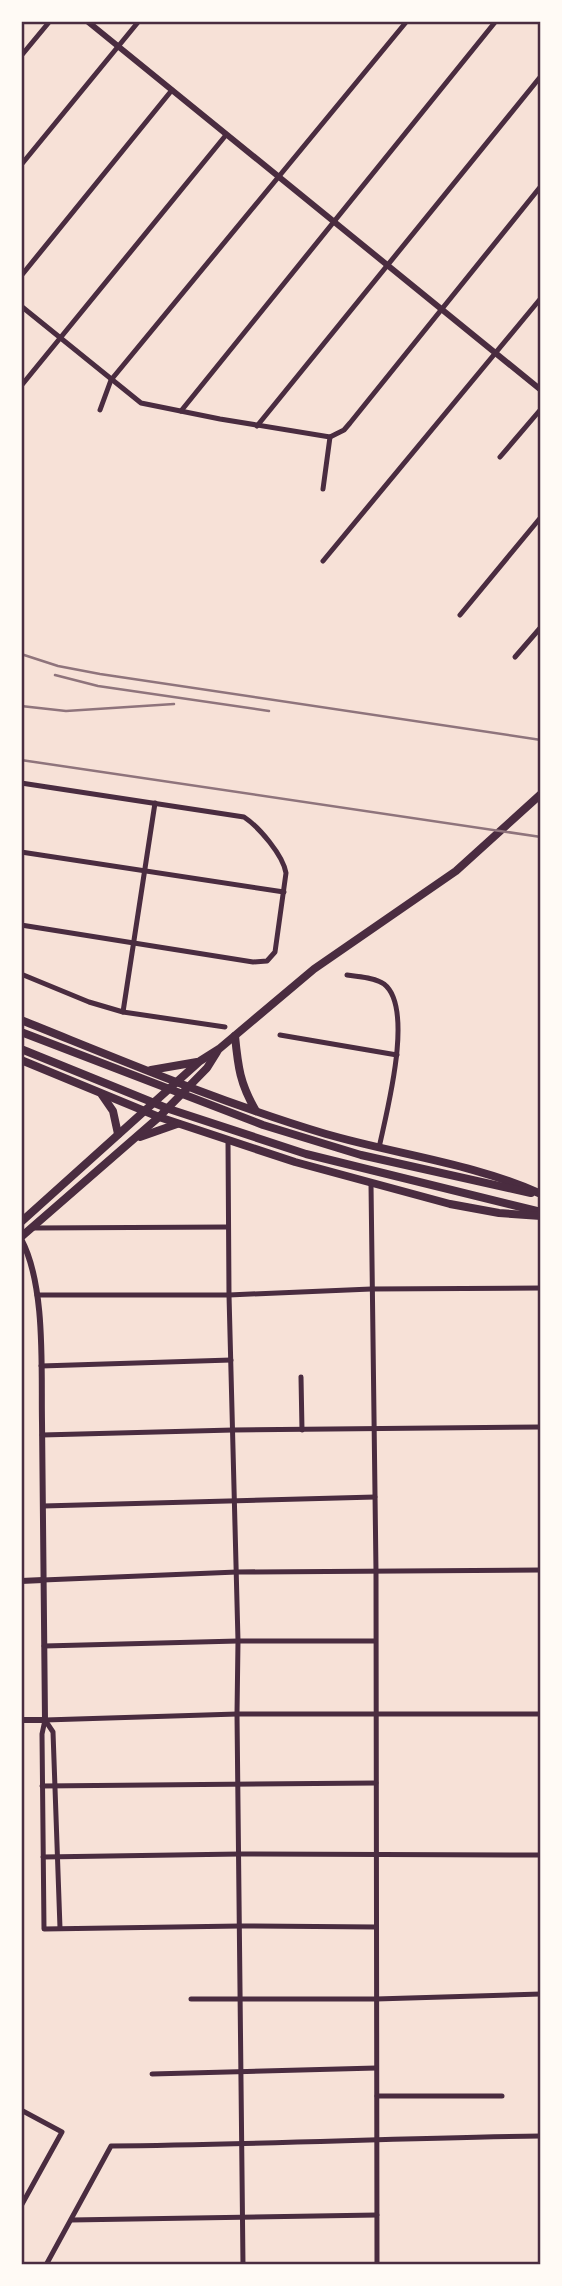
<svg xmlns="http://www.w3.org/2000/svg" width="562" height="2286" font-family="Manrope,sans-serif">
<style>
.lines{fill:none;stroke-linecap:round;stroke-linejoin:round}
.minor{stroke:#4a2c40;stroke-width:5}
.tertiary{stroke:#4a2c40;stroke-width:6}
.primary{stroke:#4a2c40;stroke-width:8}
.rail{stroke:#8f747c;stroke-width:2.5}
.neatline{fill:none;stroke:#4a2c40;stroke-width:2.5}
</style>
<rect width="100%" height="100%" fill="#f7e1d7"/>
<g class="lines">
<g class="minor">
<polyline points="21,56 50,21"/>
<polyline points="21,165 139,21"/>
<polyline points="21,276 172,90"/>
<polyline points="21,306 141,403 220,419 330,437 344,430 350,423 541,186"/>
<polyline points="21,386 226,135"/>
<polyline points="100,410 111,380 407,21"/>
<polyline points="181,411 496,21"/>
<polyline points="257,426 541,76"/>
<polyline points="500,457 541,409"/>
<polyline points="323,489 330,437"/>
<polyline points="323,561 541,298"/>
<polyline points="460,615 541,517"/>
<polyline points="515,657 541,627"/>
<path d="M21,783L244,817C259,827 283,855 286,873L275,952L267,961L253,962L21,925"/>
<polyline points="21,852 284,892"/>
<polyline points="21,974 89,1002 123,1012 225,1027"/>
<path d="M347,975C358,977 374,977 384,984C415,1008 386,1114 379,1148"/>
<polyline points="123,1012 155,803"/>
<polyline points="280,1035 397,1055"/>
<polyline points="228,1141 229,1295 238,1641 237,1714 243,2265"/>
<polyline points="371,1184 376,1571 377,2265"/>
<polyline points="34,1228 228,1227"/>
<polyline points="37,1295 229,1295 371,1289 541,1288"/>
<polyline points="41,1366 231,1360"/>
<polyline points="301,1377 302,1430"/>
<polyline points="42,1435 233,1430 541,1427"/>
<polyline points="43,1506 375,1497"/>
<polyline points="43,1580 237,1572 541,1570"/>
<polyline points="44,1646 238,1641 375,1641"/>
<polyline points="45,1720 42,1734 44,1929 240,1926 376,1927"/>
<polyline points="45,1720 237,1714 541,1714"/>
<polyline points="45,1720 53,1732 60,1928"/>
<polyline points="42,1786 376,1783"/>
<polyline points="43,1857 240,1854 541,1855"/>
<polyline points="191,1999 376,1999 541,1994"/>
<polyline points="152,2074 376,2068"/>
<polyline points="377,2096 502,2096"/>
<polyline points="21,2110 62,2132 21,2206"/>
<polyline points="71,2220 377,2215"/>
<path d="M46,2265L111,2146C254,2145 397,2138 541,2136"/>
</g>
<g class="tertiary">
<polyline points="87,21 541,390"/>
<path d="M21,1239C46,1285 41,1369 42,1422C43,1522 44,1621 45,1720H21"/>
<polyline points="21,1581 43,1580"/>
</g>
<g class="primary">
<path d="M21,1020C121,1060 222,1103 326,1134C395,1154 476,1164 541,1194"/>
<polyline points="21,1032 263,1125 361,1155 531,1193"/>
<path d="M235,1036C238,1067 240,1084 256,1111"/>
<polyline points="21,1049 169,1109 306,1154 541,1212"/>
<polyline points="21,1060 159,1117 295,1162 450,1204 499,1213 541,1216"/>
<polyline points="151,1070 197,1062"/>
<polyline points="102,1095 113,1111 118,1134"/>
<polyline points="140,1137 177,1124"/>
<polyline points="21,1222 200,1061 219,1049 314,969 456,871 541,794"/>
<polyline points="21,1237 159,1117 207,1068 217,1052"/>
</g>
<g class="rail">
<polyline points="21,654 58,666 100,674 541,740"/>
<polyline points="55,675 98,686 269,711"/>
<polyline points="21,706 66,711 174,704"/>
<polyline points="21,760 541,837"/>
</g>
</g>
<rect width="562" height="2286" fill="none" stroke="#fffaf5" stroke-width="46"/>
<rect x="23" y="23" width="516" height="2240" class="neatline"/>
</svg>
